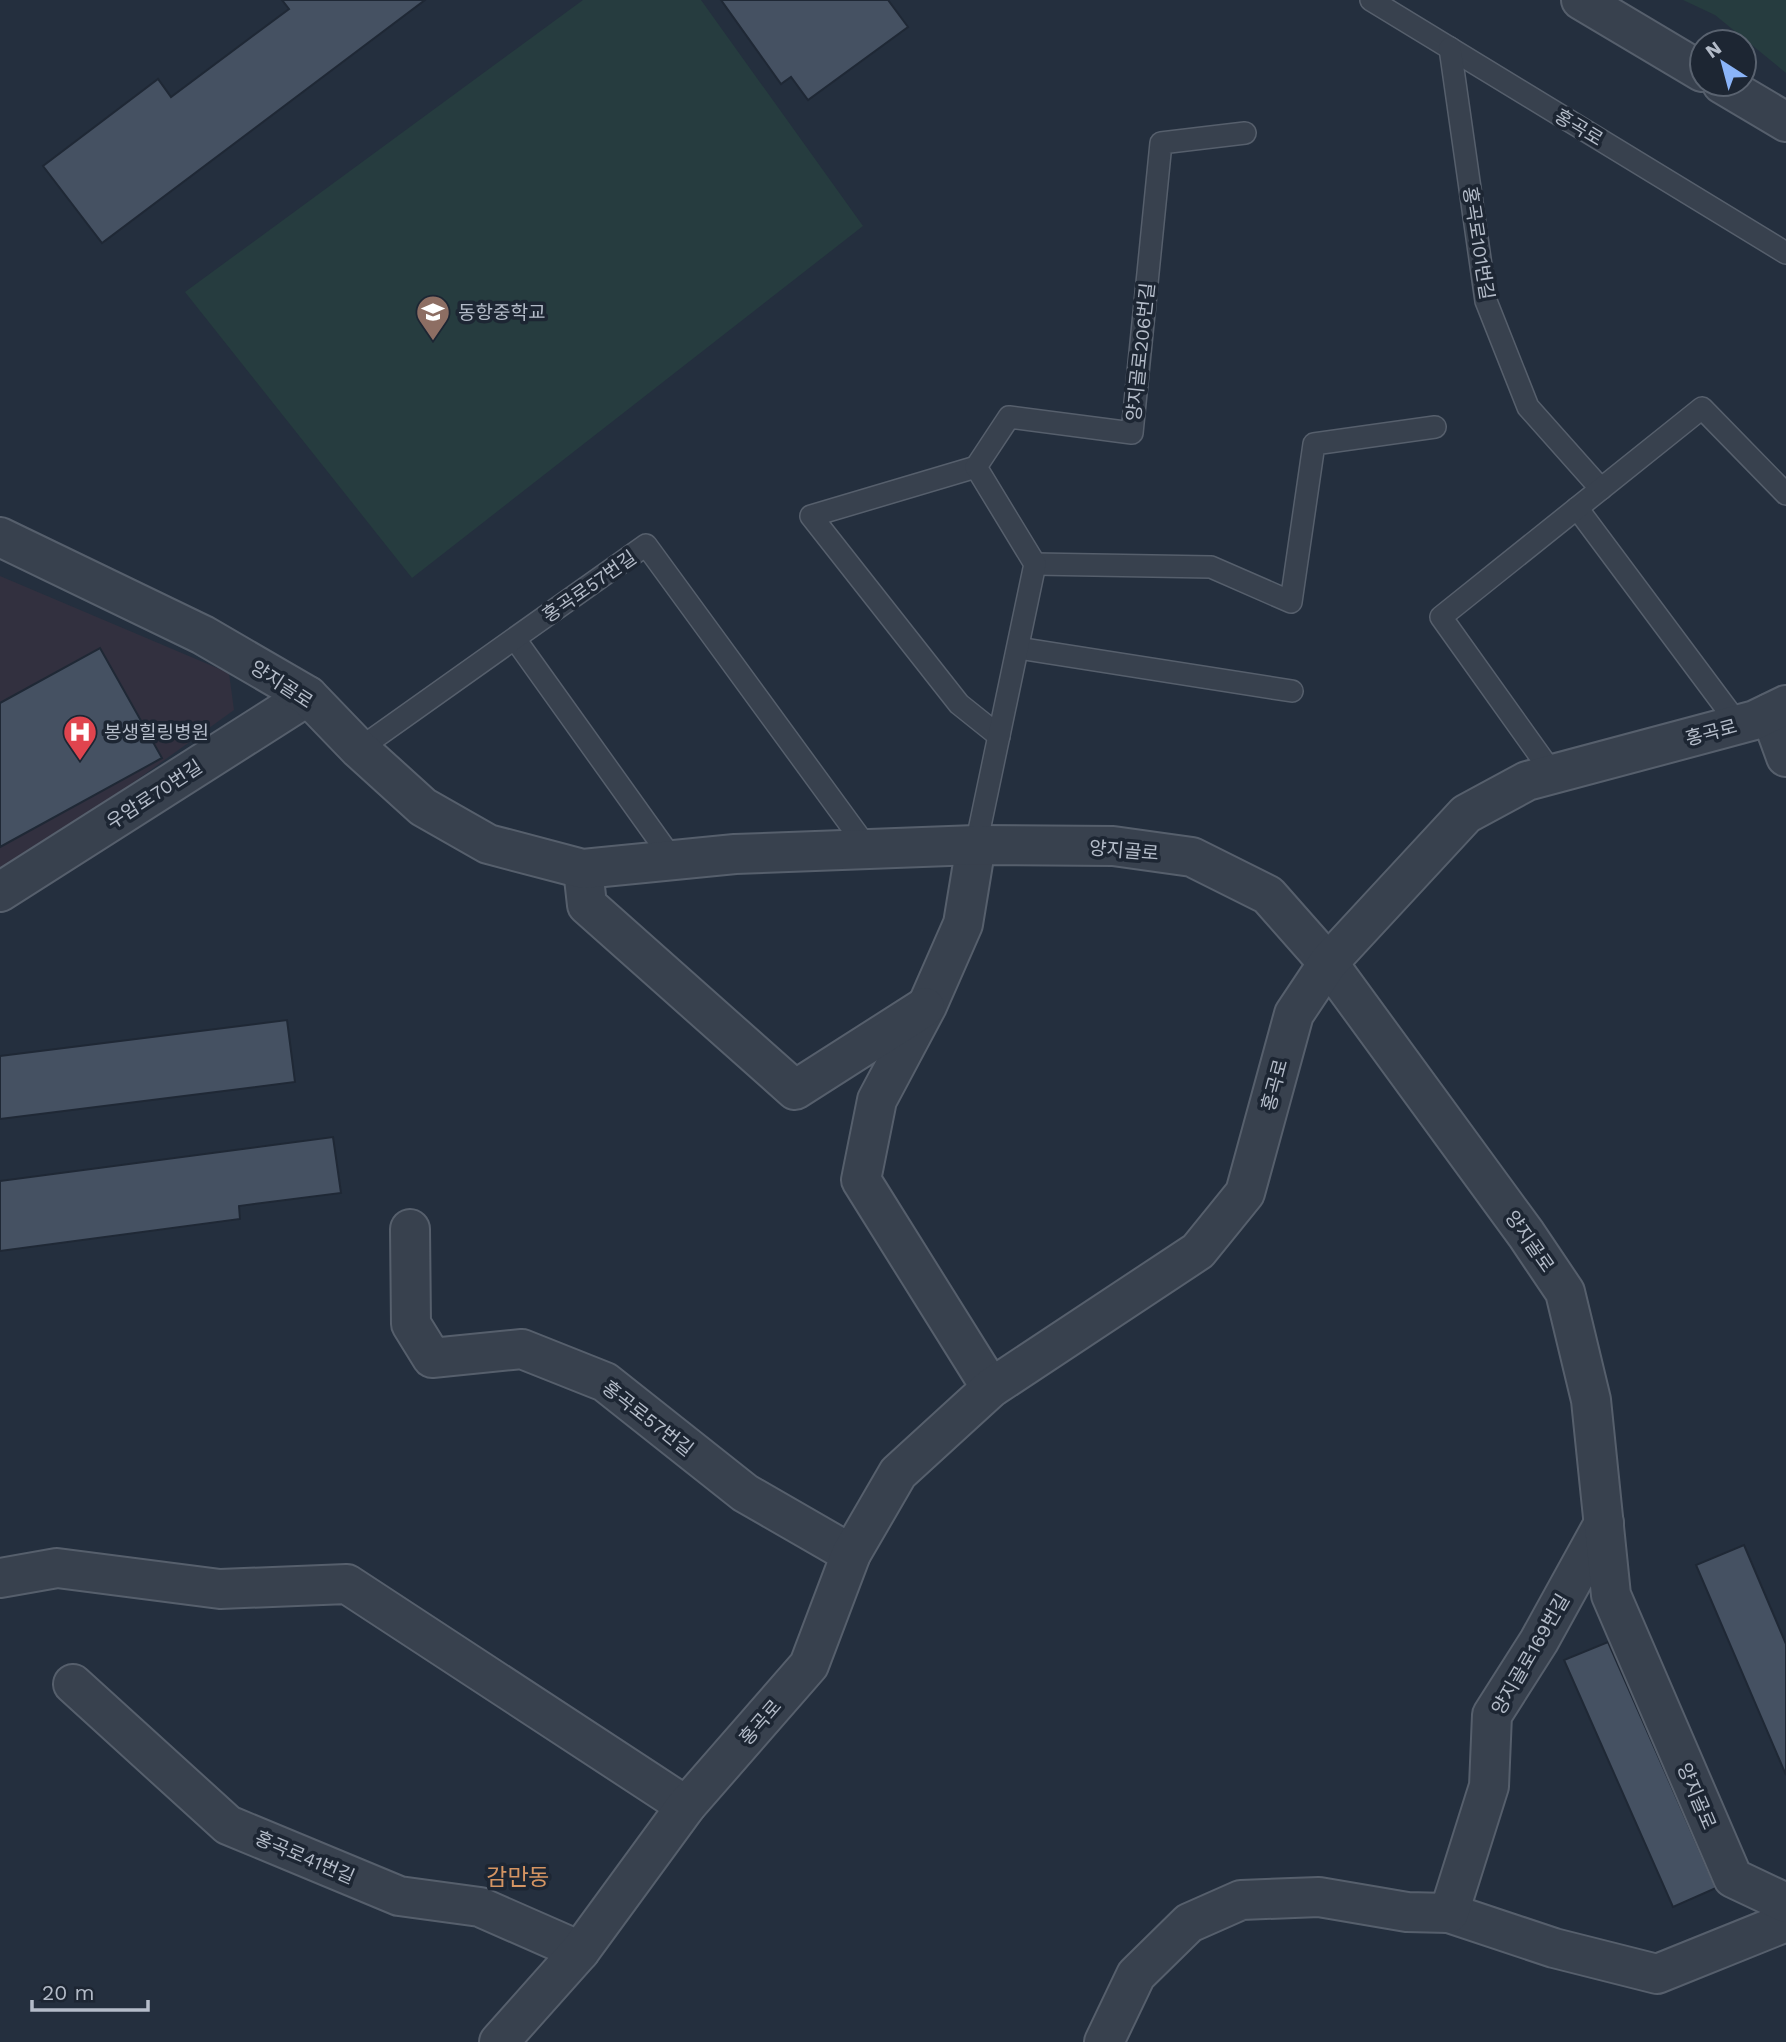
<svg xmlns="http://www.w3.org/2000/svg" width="1786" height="2042" font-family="'Work Sans','Noto Sans KR',sans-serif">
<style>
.medical{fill:#32303f}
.green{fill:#263c3f}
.building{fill:#455162;stroke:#1f2835;stroke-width:2}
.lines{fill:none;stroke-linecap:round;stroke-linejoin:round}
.service-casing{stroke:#565f6c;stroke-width:24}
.minor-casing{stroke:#565f6c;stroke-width:42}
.tertiary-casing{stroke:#565f6c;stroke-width:42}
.service{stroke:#38414e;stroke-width:21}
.minor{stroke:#38414e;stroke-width:38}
.tertiary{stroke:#38414e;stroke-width:38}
.labels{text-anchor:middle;stroke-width:7;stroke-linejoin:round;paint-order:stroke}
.street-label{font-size:19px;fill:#b4bcc9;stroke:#1d2633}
.poi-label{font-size:19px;fill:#b4bcc9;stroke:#1d2633;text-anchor:start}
.quarter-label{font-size:23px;fill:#d59563;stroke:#1d2633}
</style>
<rect width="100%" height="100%" fill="#242f3e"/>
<polygon class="medical" points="0,576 229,673 234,710 88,815 0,869"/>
<g class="green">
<polygon points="583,0 701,0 863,226 412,578 185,292"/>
<polygon points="1683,0 1786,0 1786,73 1715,15"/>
</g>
<g class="building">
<polygon points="282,0 425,0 102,243 43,166 158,79 171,97 289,9"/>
<polygon points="721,0 888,0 908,27 808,100 791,77 781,84"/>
<polygon points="100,648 162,758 0,847 0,703"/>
<polygon points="287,1020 295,1082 0,1119 0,1056"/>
<polygon points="333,1137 341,1193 239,1206 240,1219 0,1251 0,1181"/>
<polygon points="1744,1545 1786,1644 1786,1775 1696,1565"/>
<polygon points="1608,1642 1716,1888 1673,1907 1564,1660"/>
</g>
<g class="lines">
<g class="service-casing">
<g id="service">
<polyline points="1371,0 1786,253"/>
<polyline points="1450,48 1486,301 1528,407 1601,489"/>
<polyline points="976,467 811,516 959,704 999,736"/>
<polyline points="1577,508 1738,724"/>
<polyline points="1035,564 1211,567 1291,602 1314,444 1435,427"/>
<polyline points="515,639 673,860"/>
<polyline points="1018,648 1292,691"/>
<polyline points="359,749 646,545 868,849"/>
<polyline points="1553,774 1441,617 1702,408 1786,494"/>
<polyline points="976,845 1035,564 976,467 1009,417 1132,433 1161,143 1245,133"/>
</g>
</g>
<g class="minor-casing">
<g id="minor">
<polyline points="1770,713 1786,757"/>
<polyline points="976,845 963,924 927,1006 877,1100 861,1180 991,1388"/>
<polyline points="583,869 587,905 795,1090 925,1007"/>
<polyline points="0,892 308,696"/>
<polyline points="410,1229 411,1324 432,1358 522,1349 605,1382 745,1493 851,1554"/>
<polyline points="0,1578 57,1568 220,1589 347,1584 686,1806"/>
<polyline points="73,1684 228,1825 399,1896 480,1907 580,1951"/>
<polyline points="1449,1913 1554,1948 1657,1974 1786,1922"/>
<polyline points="1104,2042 1136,1975 1189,1923 1241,1900 1319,1897 1407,1912 1449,1913 1489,1786 1492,1715 1539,1641 1604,1523"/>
</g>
</g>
<g class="tertiary-casing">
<g id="tertiary">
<polyline points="1581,0 1702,72"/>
<polyline points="1722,84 1786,122"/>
<polyline points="0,537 203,635 308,696 359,749 423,807 488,844 583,869 735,854 976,845 1113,846 1192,857 1268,895 1328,963 1526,1234 1565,1292 1591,1400 1611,1595 1733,1878 1786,1903"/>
<polyline points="499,2042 580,1951 686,1806 809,1665 851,1554 898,1473 991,1388 1198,1251 1245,1193 1294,1014 1328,963 1466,814 1527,781 1755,720 1786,705"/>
</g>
</g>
<use href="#service" class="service"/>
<use href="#minor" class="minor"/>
<use href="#tertiary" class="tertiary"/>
</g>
<defs>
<g id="school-pin" transform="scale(1.75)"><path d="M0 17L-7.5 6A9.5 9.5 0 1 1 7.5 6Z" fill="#8d6e63" stroke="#1d2633"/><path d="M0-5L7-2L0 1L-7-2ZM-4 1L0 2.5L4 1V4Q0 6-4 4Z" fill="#fff"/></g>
<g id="hospital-pin" transform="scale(1.75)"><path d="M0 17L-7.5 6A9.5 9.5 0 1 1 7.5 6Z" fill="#e0444e" stroke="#1d2633"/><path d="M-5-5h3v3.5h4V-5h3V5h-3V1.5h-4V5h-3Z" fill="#fff"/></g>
</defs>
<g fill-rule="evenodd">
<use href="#school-pin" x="433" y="312"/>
<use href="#hospital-pin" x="80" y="732"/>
</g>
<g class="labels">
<g class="street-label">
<text transform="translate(1579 127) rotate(31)" y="7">홍곡로</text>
<text transform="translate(1479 243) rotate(81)" y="7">홍곡로101번길</text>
<text transform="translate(1140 352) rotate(-84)" y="7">양지골로206번길</text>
<text transform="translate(589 586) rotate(-35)" y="7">홍곡로57번길</text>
<text transform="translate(282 684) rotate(33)" y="7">양지골로</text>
<text transform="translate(1711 732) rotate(-15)" y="7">홍곡로</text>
<text transform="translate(154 794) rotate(-33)" y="7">우암로70번길</text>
<text transform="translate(1124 850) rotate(5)" y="7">양지골로</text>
<text transform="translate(1274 1085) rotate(-75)" y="7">홍곡로</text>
<text transform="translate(1530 1241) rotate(55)" y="7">양지골로</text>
<text transform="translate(648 1418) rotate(38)" y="7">홍곡로57번길</text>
<text transform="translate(1530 1654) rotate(-60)" y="7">양지골로169번길</text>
<text transform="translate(760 1722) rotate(-49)" y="7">홍곡로</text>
<text transform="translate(1697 1796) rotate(67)" y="7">양지골로</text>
<text transform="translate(305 1857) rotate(23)" y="7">홍곡로41번길</text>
</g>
<g class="poi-label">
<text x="458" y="319">동항중학교</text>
<text x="104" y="739">봉생힐링병원</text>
</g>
<g class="quarter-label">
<text x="518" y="1885">감만동</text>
</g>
</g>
<g transform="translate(1723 63) rotate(324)"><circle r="33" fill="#1d2633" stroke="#59626f" stroke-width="2"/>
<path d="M0-5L12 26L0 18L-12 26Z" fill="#8ab4f8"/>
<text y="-10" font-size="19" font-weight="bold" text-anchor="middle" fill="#b4bcc9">N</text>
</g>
<path d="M32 2000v10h116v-10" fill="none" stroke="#b4bcc9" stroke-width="3.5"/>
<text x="42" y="2000" font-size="21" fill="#b4bcc9" stroke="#1d2633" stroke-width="5" paint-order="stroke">20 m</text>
</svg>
